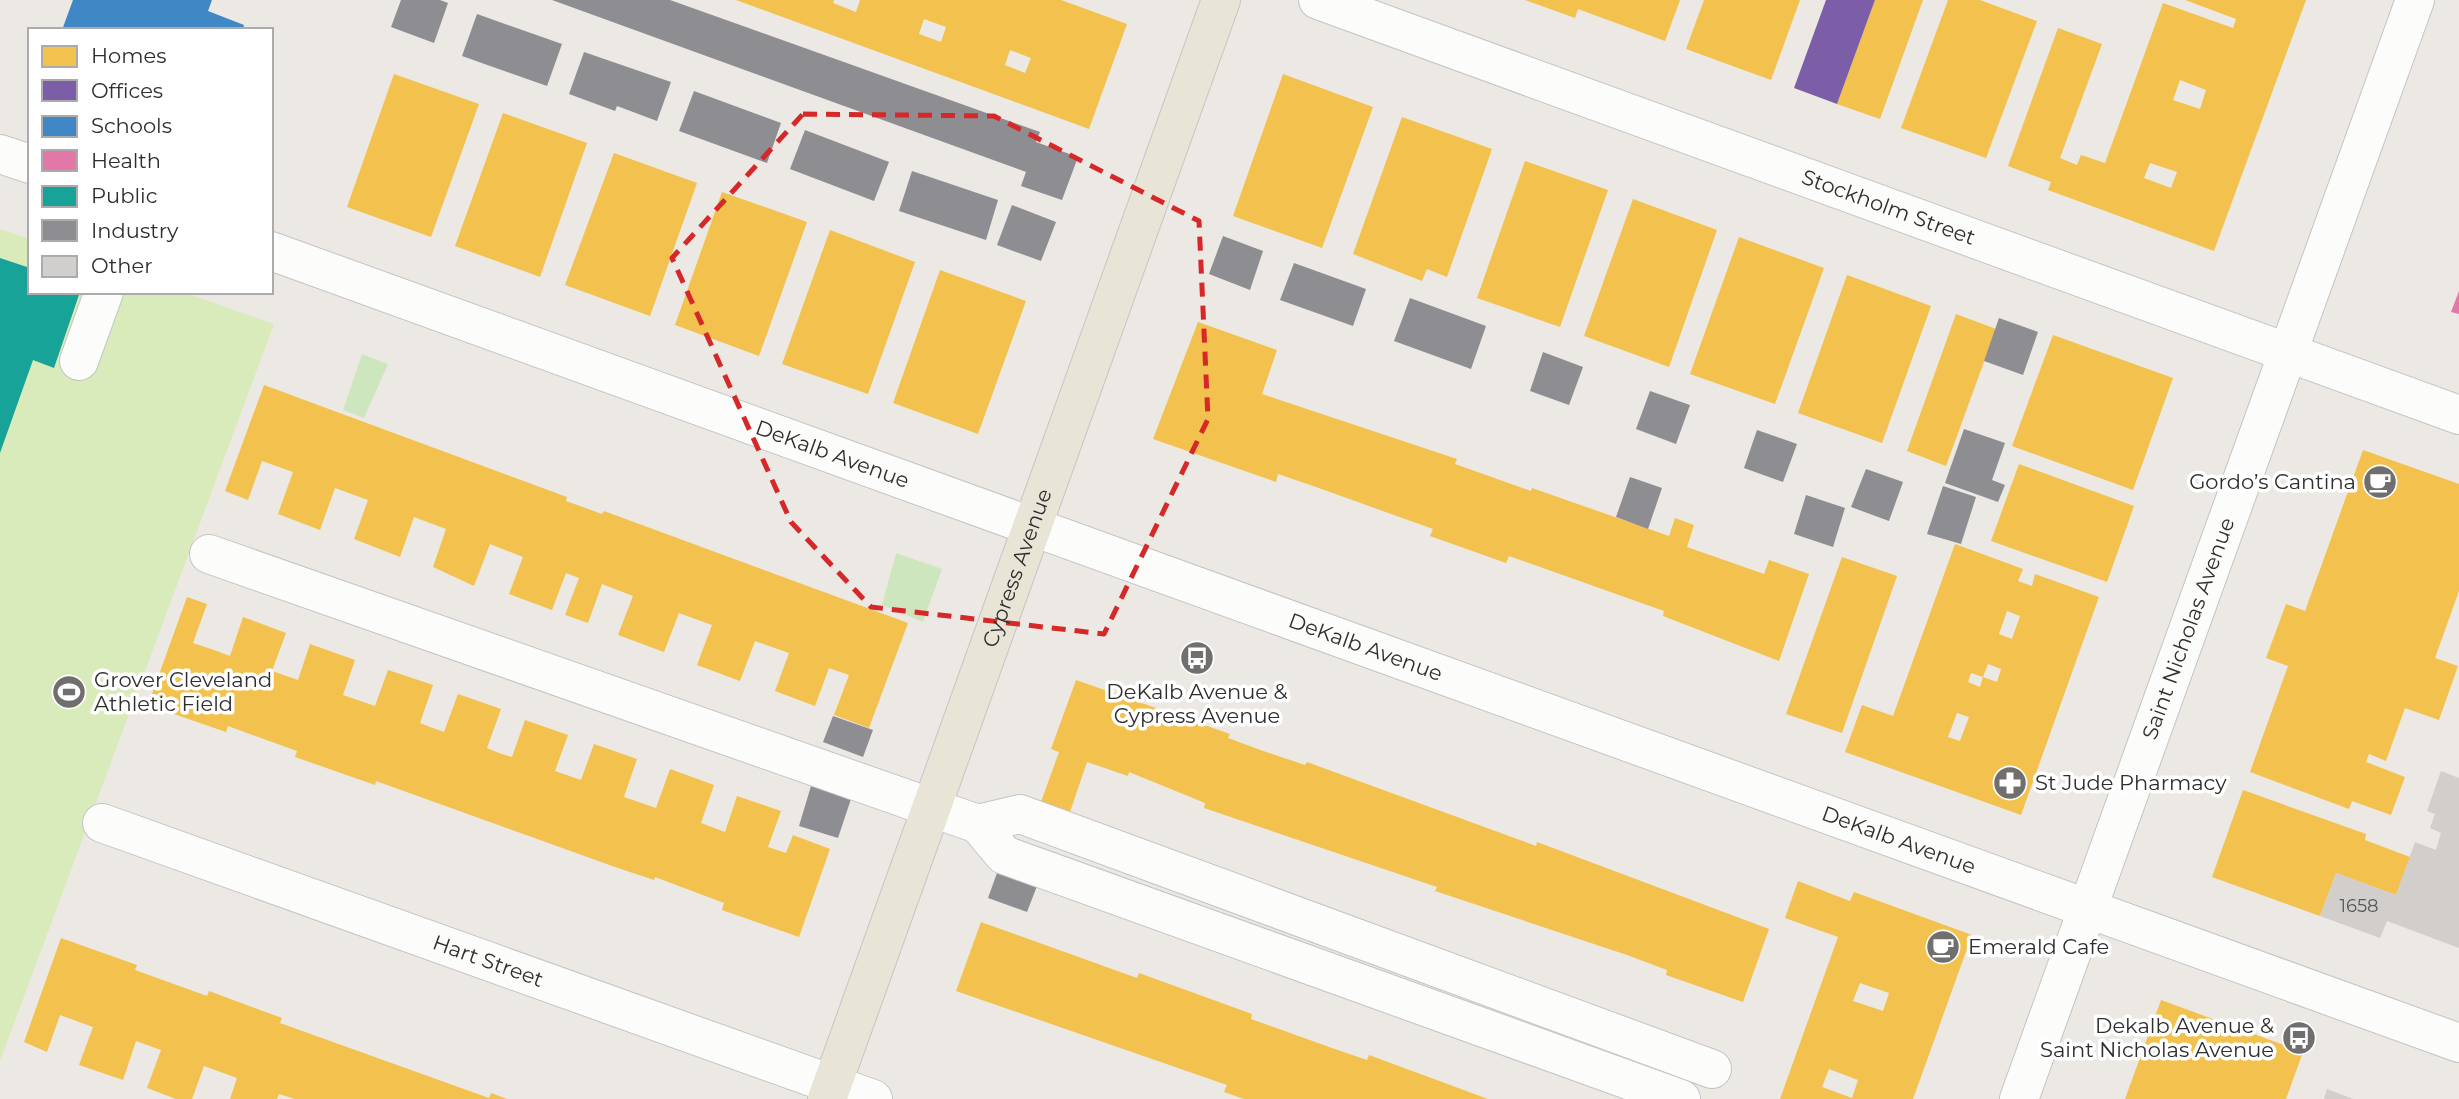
<svg xmlns="http://www.w3.org/2000/svg" width="2459" height="1099" font-family="Montserrat,sans-serif">
<style>
.green{fill:#cee6be}
.pitch{fill:#d9eabb}
.homes{fill:#f2c14e;fill-rule:evenodd}
.offices{fill:#7b5ea7}
.schools{fill:#3f88c5}
.health{fill:#e377a8}
.public{fill:#17a398}
.industry{fill:#8d8d92}
.building{fill:#d1cecb}
.lines{fill:none;stroke-linecap:round;stroke-linejoin:round}
.minor-casing{stroke:#c5c4c5;stroke-width:40}
.major-casing{stroke:#c6c5c4;stroke-width:40}
.minor{stroke:#fcfcfb;stroke-width:38}
.major{stroke:#e8e4d6;stroke-width:38}
.marked{fill:none;stroke:#d62828;stroke-width:5;stroke-dasharray:14 9;stroke-linejoin:round}
.labels{text-anchor:middle;stroke-width:7;stroke-linejoin:round;paint-order:stroke}
.number-label{font-size:18px;fill:#585857}
.street-label{font-size:21px;fill:#2e2e2e;stroke:#fff}
.poi-label{font-size:21px;fill:#2e2e2e;stroke:#fff;text-anchor:start}
</style>
<rect width="100%" height="100%" fill="#ece8e4"/>
<g class="green">
<polygon points="362,354 388,364 364,418 343,410"/>
<polygon points="896,553 942,569 923,622 882,605"/>
</g>
<polygon class="pitch" points="0,229 30,239 30,292 183,292 274,324 0,1061"/>
<g class="homes">
<path d="M736,0H834L833,3L856,12L860,0H1061L1127,24L1089,129ZM924,19L946,27L941,42L919,34ZM1010,50L1031,58L1025,73L1005,65Z"/>
<polygon points="1525,0 1680,0 1665,41 1578,9 1575,18"/>
<polygon points="1704,0 1800,0 1771,80 1686,49"/>
<polygon points="1875,0 1923,0 1880,119 1837,104"/>
<polygon points="1948,0 1980,0 2037,21 1986,158 1901,128"/>
<path d="M2185,0H2306L2214,251L2048,190L2051,182L2008,166L2058,28L2102,44L2060,158L2077,165L2081,155L2105,163L2163,3L2233,28L2236,19ZM2180,80L2206,90L2200,109L2173,100ZM2150,163L2177,172L2171,188L2144,178Z"/>
<polygon points="394,74 479,104 431,237 347,207"/>
<polygon points="1283,74 1373,107 1322,248 1233,216"/>
<polygon points="503,113 587,143 540,277 455,246"/>
<polygon points="1402,117 1492,149 1447,277 1427,269 1422,281 1353,254"/>
<polygon points="614,153 697,183 650,316 565,285"/>
<polygon points="1525,161 1608,190 1560,327 1477,298"/>
<polygon points="722,192 807,222 759,356 675,325"/>
<polygon points="1633,199 1717,230 1669,367 1584,336"/>
<polygon points="830,230 915,262 868,394 782,364"/>
<polygon points="1739,237 1824,268 1775,404 1690,374"/>
<polygon points="940,270 1026,301 978,434 893,403"/>
<polygon points="1847,275 1931,306 1882,443 1798,413"/>
<polygon points="1956,314 1996,329 1946,466 1907,451"/>
<polygon points="1198,322 1277,350 1262,394 1457,459 1455,464 1531,491 1532,488 1669,536 1675,518 1694,525 1687,547 1764,574 1769,560 1809,574 1779,661 1663,616 1664,611 1509,556 1506,563 1430,536 1433,529 1316,487 1278,474 1276,482 1153,439"/>
<polygon points="2053,335 2173,378 2133,490 2012,446"/>
<polygon points="264,385 567,497 566,501 602,514 604,511 908,623 869,728 834,715 849,675 829,668 815,706 775,691 789,653 755,641 740,681 697,665 712,625 679,613 664,652 618,635 633,596 602,584 588,623 565,615 579,578 566,573 552,610 509,594 523,557 490,544 474,586 433,567 446,529 414,517 400,557 354,539 368,500 335,488 320,530 278,514 293,472 262,461 248,500 225,491"/>
<polygon points="2363,450 2459,484 2459,591 2435,658 2458,666 2439,720 2405,708 2386,761 2369,754 2366,762 2405,777 2391,815 2352,801 2349,809 2250,772 2288,666 2266,658 2286,604 2305,611"/>
<polygon points="2019,464 2134,506 2107,582 1991,541"/>
<path d="M1955,544L2023,569L2018,581L2032,586L2035,574L2099,597L2021,815L1845,752L1862,705L1893,716ZM2007,611L2020,616L2012,639L1999,634ZM1988,664L2001,669L1997,682L1983,677L1980,687L1968,682L1971,673L1983,677ZM1957,713L1969,717L1960,741L1948,737Z"/>
<polygon points="1842,557 1897,576 1842,733 1786,714"/>
<polygon points="187,597 207,604 193,643 211,649 230,656 243,617 286,633 272,671 298,680 310,644 355,660 343,695 375,706 388,670 433,685 420,723 430,727 444,732 458,694 501,709 487,748 499,753 512,757 525,720 568,735 555,771 581,780 594,744 637,759 624,797 656,808 670,769 714,785 701,823 725,832 737,796 781,811 768,847 786,853 793,835 830,849 799,937 722,910 724,903 655,877 654,880 615,867 376,781 375,785 295,757 297,751 228,726 226,732 148,705"/>
<polygon points="1076,680 1230,734 1228,738 1266,752 1305,765 1307,762 1536,846 1537,842 1769,929 1743,1002 1666,975 1667,970 1627,955 1435,891 1437,887 1204,808 1205,803 1129,772 1128,776 1087,762 1070,812 1041,802 1059,752 1051,749"/>
<polygon points="2243,790 2366,834 2365,840 2410,857 2396,895 2336,873 2320,916 2212,877"/>
<path d="M1798,881L1850,901L1854,892L1972,935L1913,1099H1780L1838,937L1785,918ZM1860,983L1889,993L1883,1011L1853,1001ZM1829,1069L1858,1080L1852,1098L1822,1087Z"/>
<polygon points="981,922 1137,978 1139,973 1252,1014 1251,1019 1329,1047 1367,1060 1369,1055 1488,1099 1244,1099 1224,1092 1227,1085 956,991"/>
<polygon points="61,938 137,965 135,970 207,996 209,991 282,1018 280,1023 489,1098 491,1093 507,1099 295,1099 279,1094 277,1099 230,1099 237,1078 204,1066 192,1099 176,1099 147,1088 161,1050 136,1041 123,1080 79,1065 93,1027 60,1015 47,1052 24,1042"/>
<polygon points="2161,1000 2303,1052 2286,1099 2125,1099"/>
</g>
<polygon class="offices" points="1826,0 1875,0 1837,104 1794,88"/>
<polygon class="schools" points="73,0 212,0 208,11 244,25 243,30 62,30"/>
<polygon class="health" points="2459,291 2459,314 2451,312"/>
<polygon class="public" points="0,258 30,268 30,292 80,292 54,368 33,360 0,453"/>
<g class="industry">
<polygon points="401,0 440,0 448,3 434,43 391,27"/>
<polygon points="552,0 670,0 1040,132 1036,142 1078,157 1062,200 1021,186 1026,172"/>
<polygon points="477,14 562,44 547,86 462,56"/>
<polygon points="584,52 671,82 657,121 617,106 615,111 569,94"/>
<polygon points="694,91 781,123 767,163 679,131"/>
<polygon points="805,130 889,162 874,201 790,169"/>
<polygon points="912,171 998,200 986,240 899,211"/>
<polygon points="1012,205 1056,222 1041,261 997,245"/>
<polygon points="1223,236 1263,251 1250,290 1209,274"/>
<polygon points="1294,263 1366,289 1353,326 1280,300"/>
<polygon points="1410,298 1486,326 1471,369 1394,341"/>
<polygon points="1999,318 2038,332 2023,375 1984,361"/>
<polygon points="1543,352 1583,367 1569,405 1530,391"/>
<polygon points="1650,391 1690,405 1676,444 1636,429"/>
<polygon points="1964,429 2005,443 1992,480 2005,485 1998,502 1945,483"/>
<polygon points="1757,430 1797,444 1783,482 1744,468"/>
<polygon points="1866,469 1903,482 1889,521 1851,507"/>
<polygon points="1630,477 1662,488 1648,529 1616,517"/>
<polygon points="1943,486 1976,497 1961,544 1927,534"/>
<polygon points="1806,495 1845,508 1833,547 1794,534"/>
<polygon points="833,716 873,730 863,757 823,742"/>
<polygon points="811,786 851,799 838,838 799,826"/>
<polygon points="997,873 1037,886 1027,912 988,898"/>
</g>
<g class="building">
<polygon points="2441,771 2459,778 2459,948 2387,921 2380,938 2320,916 2336,873 2396,895 2415,842 2436,850 2441,833 2430,828 2435,814 2427,811"/>
<polygon points="2327,1089 2353,1099 2324,1099"/>
</g>
<g class="lines">
<g class="minor-casing">
<g id="minor">
<path id="s1" d="M1318,0L2459,415"/>
<polyline points="0,154 30,164"/>
<path id="s2" d="M271,251L2459,1043"/>
<polyline points="79,361 104,292"/>
<polyline points="209,554 978,824 1020,814 1712,1069"/>
<path id="s3" d="M102,823L873,1099"/>
<polyline points="978,824 1004,855 1681,1099"/>
<path id="s4" d="M2019,1099L2415,0"/>
</g>
</g>
<g class="major-casing">
<g id="major">
<path id="s5" d="M827,1099L1221,0"/>
</g>
</g>
<use href="#minor" class="minor"/>
<use href="#major" class="major"/>
</g>
<path class="marked" d="M803,114L994,116L1199,221L1208,419L1104,634L871,607L791,522L672,258Z"/>
<defs>
<g id="cafe-disc" transform="scale(1.75)"><circle r="9.5" fill="#706f6e" stroke="#fff"/><path d="M-5.5-4.5H6V0H3Q3 3.5 0 3.5H-2.5Q-5.5 3.5-5.5 0ZM3-3.2v2h1.7v-2ZM-6 4.5H4V6H-6Z" fill="#fff"/></g>
<g id="bus-disc" transform="scale(1.75)"><circle r="9.5" fill="#706f6e" stroke="#fff"/><path d="M-5-6H5V4H4V6H2V4H-2V6H-4V4H-5ZM-3.5-4V0h7V-4ZM-3.5 1.2v1.5H-2V1.2ZM2 1.2v1.5H3.5V1.2Z" fill="#fff"/></g>
<g id="stadium-disc" transform="scale(1.75)"><circle r="9.5" fill="#706f6e" stroke="#fff"/><path d="M0-5a6.5 5 0 1 0 0 10a6.5 5 0 1 0 0-10ZM-3.5-1.8h7v3.6h-7Z" fill="#fff"/></g>
<g id="pharmacy-disc" transform="scale(1.75)"><circle r="9.5" fill="#706f6e" stroke="#fff"/><path d="M-2-6h4v4h4v4h-4v4h-4v-4h-4v-4h4Z" fill="#fff"/></g>
</defs>
<g fill-rule="evenodd">
<use href="#cafe-disc" x="2380" y="482"/>
<use href="#bus-disc" x="1197" y="658"/>
<use href="#stadium-disc" x="69" y="692"/>
<use href="#pharmacy-disc" x="2010" y="783"/>
<use href="#cafe-disc" x="1943" y="947"/>
<use href="#bus-disc" x="2299" y="1038"/>
</g>
<g class="labels">
<g class="number-label">
<text x="2359" y="912">1658</text>
</g>
<g class="street-label">
<text dy="7" stroke="none"><textPath href="#s1" startOffset="607">Stockholm Street</textPath></text>
<text dy="7" stroke="none"><textPath href="#s2" startOffset="597">DeKalb Avenue</textPath></text>
<text dy="7" stroke="none"><textPath href="#s5" startOffset="564">Cypress Avenue</textPath></text>
<text dy="7" stroke="none"><textPath href="#s4" startOffset="500">Saint Nicholas Avenue</textPath></text>
<text dy="7" stroke="none"><textPath href="#s2" startOffset="1164">DeKalb Avenue</textPath></text>
<text dy="7" stroke="none"><textPath href="#s2" startOffset="1731">DeKalb Avenue</textPath></text>
<text dy="7" stroke="none"><textPath href="#s3" startOffset="410">Hart Street</textPath></text>
</g>
<g class="poi-label">
<text x="2356" y="489" text-anchor="end">Gordo’s Cantina</text>
<text x="94" y="687">Grover Cleveland<tspan x="94" dy="24">Athletic Field</tspan></text>
<text x="1197" y="699" text-anchor="middle">DeKalb Avenue &amp;<tspan x="1197" dy="24">Cypress Avenue</tspan></text>
<text x="2035" y="790">St Jude Pharmacy</text>
<text x="1968" y="954">Emerald Cafe</text>
<text x="2274" y="1033" text-anchor="end">Dekalb Avenue &amp;<tspan x="2274" dy="24">Saint Nicholas Avenue</tspan></text>
</g>
</g>
<rect x="28" y="28" width="245" height="266" fill="#ffffff" stroke="#ababab" stroke-width="2"/>
<rect x="42" y="46" width="35" height="21" fill="#f2c14e" stroke="#ababab" stroke-width="2"/>
<text x="91" y="63" font-size="21" fill="#2e2e2e">Homes</text>
<rect x="42" y="80" width="35" height="21" fill="#7b5ea7" stroke="#ababab" stroke-width="2"/>
<text x="91" y="98" font-size="21" fill="#2e2e2e">Offices</text>
<rect x="42" y="116" width="35" height="21" fill="#3f88c5" stroke="#ababab" stroke-width="2"/>
<text x="91" y="133" font-size="21" fill="#2e2e2e">Schools</text>
<rect x="42" y="150" width="35" height="21" fill="#e377a8" stroke="#ababab" stroke-width="2"/>
<text x="91" y="168" font-size="21" fill="#2e2e2e">Health</text>
<rect x="42" y="186" width="35" height="21" fill="#17a398" stroke="#ababab" stroke-width="2"/>
<text x="91" y="203" font-size="21" fill="#2e2e2e">Public</text>
<rect x="42" y="220" width="35" height="21" fill="#8d8d92" stroke="#ababab" stroke-width="2"/>
<text x="91" y="238" font-size="21" fill="#2e2e2e">Industry</text>
<rect x="42" y="256" width="35" height="21" fill="#d1cecb" stroke="#ababab" stroke-width="2"/>
<text x="91" y="273" font-size="21" fill="#2e2e2e">Other</text>
</svg>
